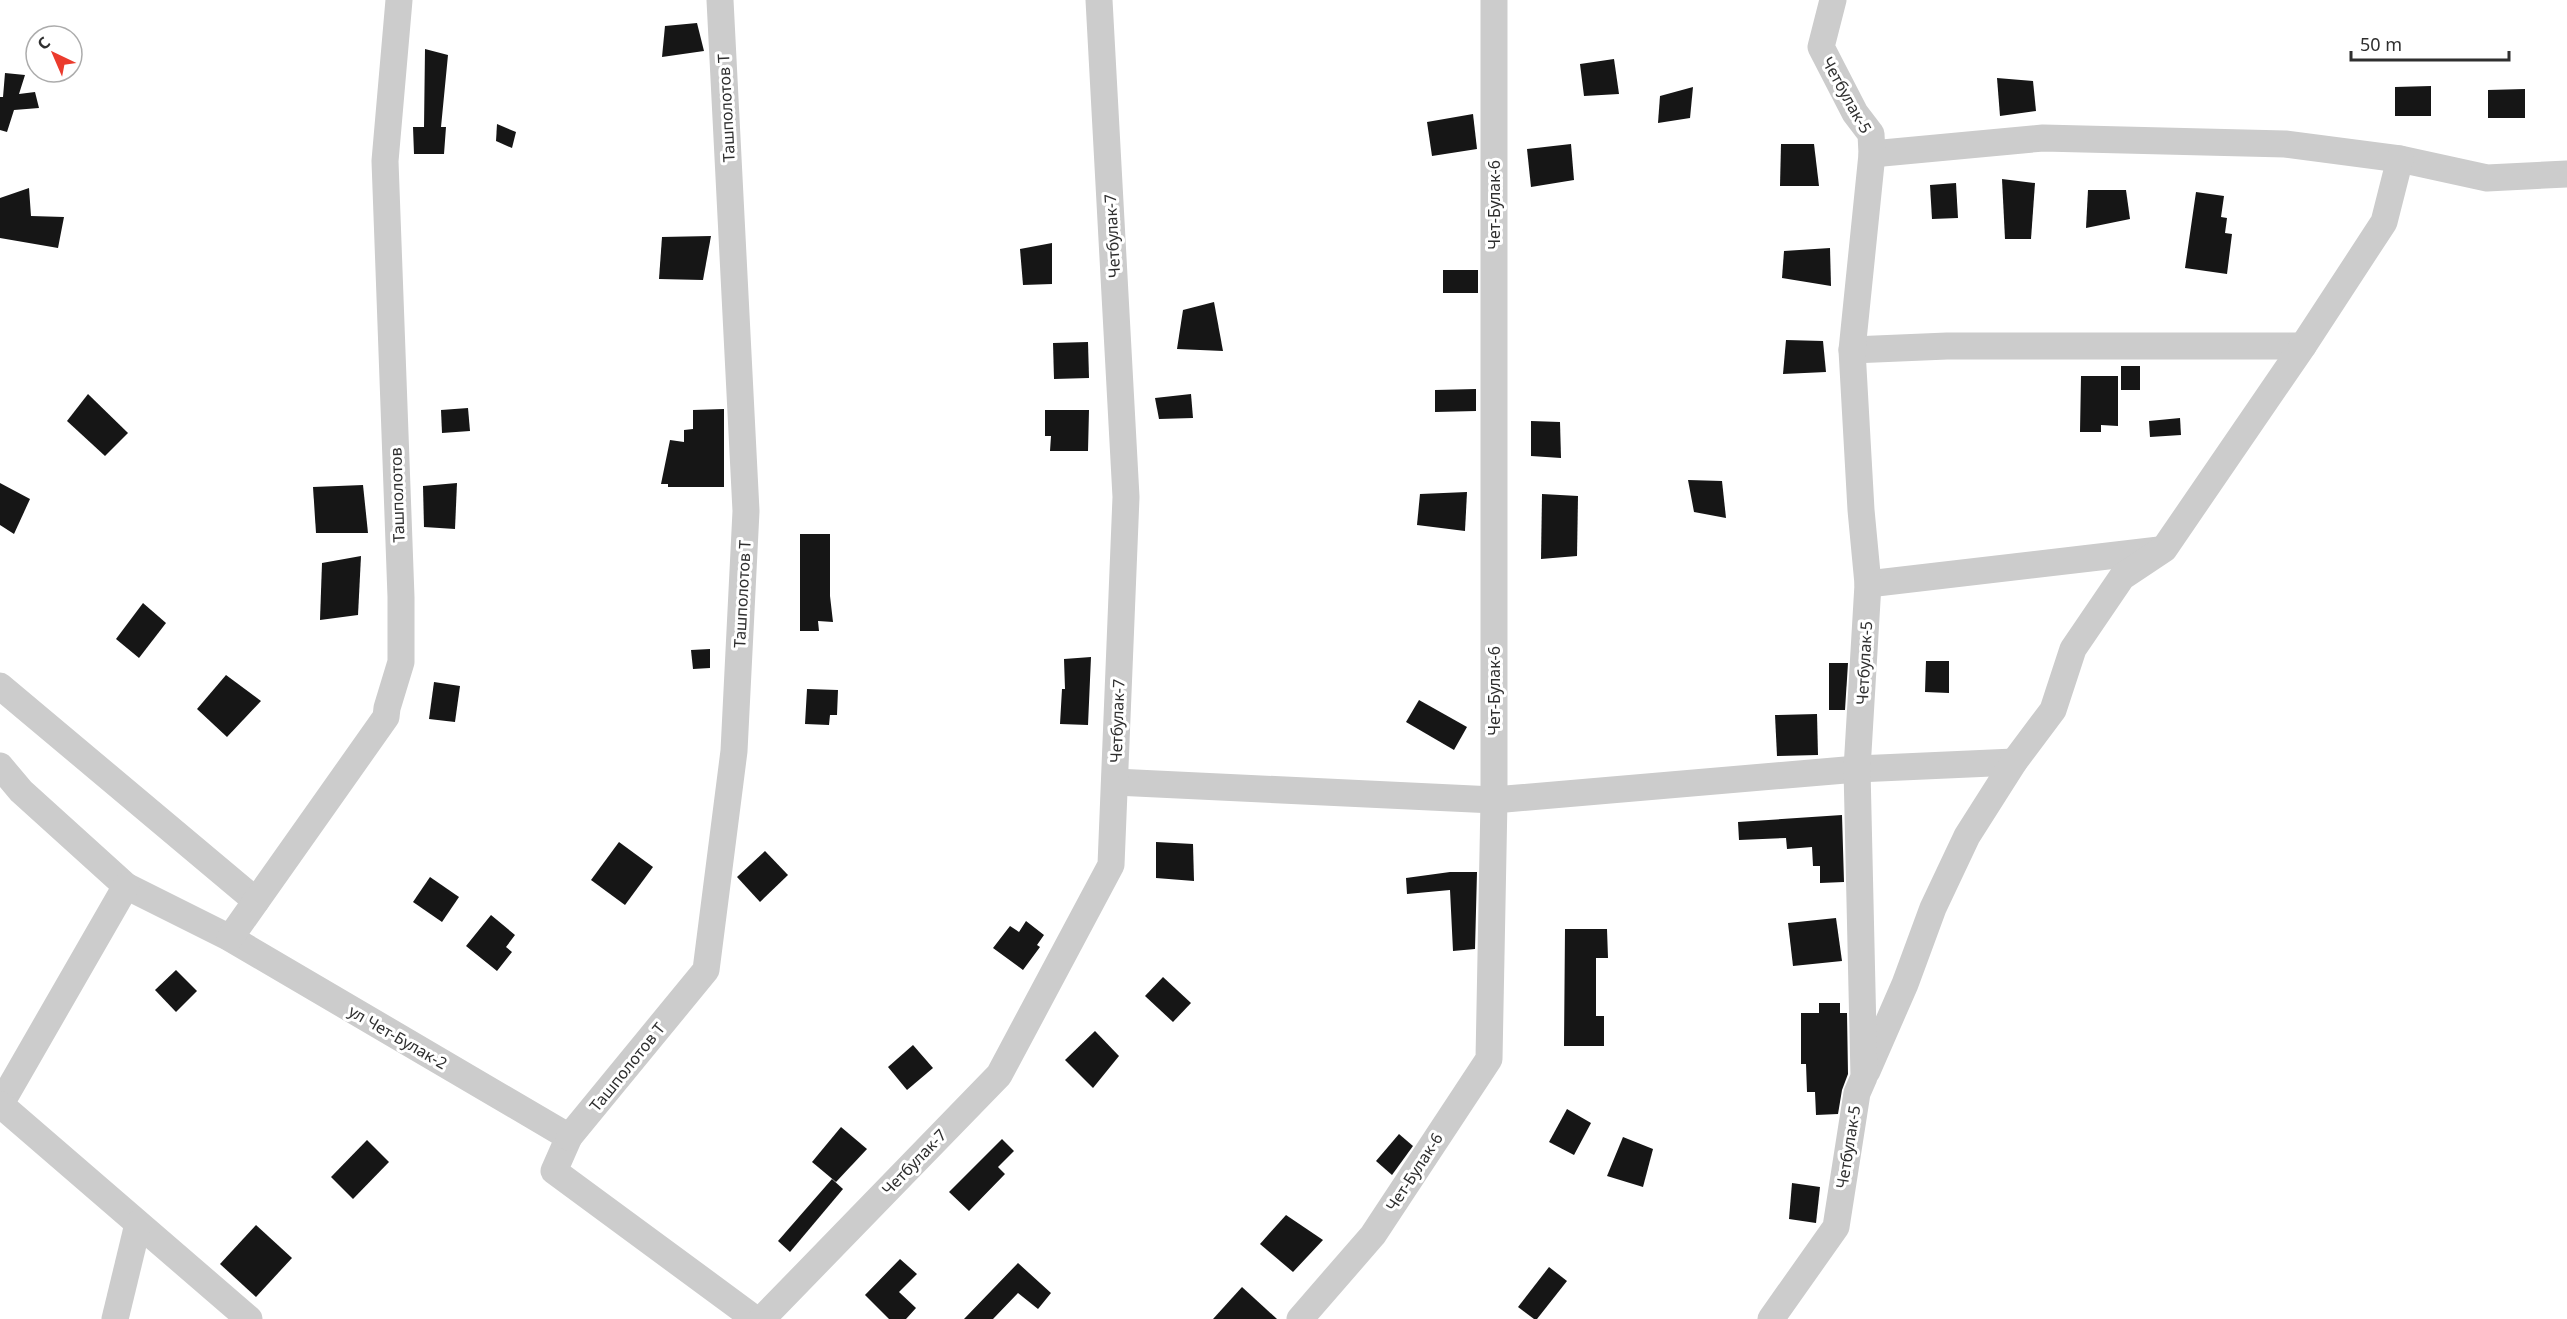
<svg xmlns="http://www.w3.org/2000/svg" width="2567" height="1319" font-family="'Noto Sans',sans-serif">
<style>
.building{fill:#161616}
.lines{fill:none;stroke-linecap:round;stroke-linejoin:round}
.minor{stroke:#ccc;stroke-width:27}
.labels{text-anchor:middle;stroke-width:6;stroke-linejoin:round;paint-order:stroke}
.street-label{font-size:16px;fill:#2f2f2f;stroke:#fff}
</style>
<rect width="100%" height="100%" fill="#fff"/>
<g class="building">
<polygon points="697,23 704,51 662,57 665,26"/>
<polygon points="425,49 448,55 441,127 446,127 444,154 414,154 413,127 424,127"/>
<polygon points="1614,59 1619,94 1584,96 1580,64"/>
<polygon points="5,73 25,75 19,94 35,92 39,108 14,110 7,132 0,130 0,97 3,97"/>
<polygon points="1997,78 2033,81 2036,111 2000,116"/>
<polygon points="2431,86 2431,116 2395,116 2395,87"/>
<polygon points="1693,87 1690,118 1658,123 1660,96"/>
<polygon points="2525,89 2525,118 2488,118 2488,90"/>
<polygon points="1473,114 1477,149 1432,156 1427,122"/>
<polygon points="497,124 516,132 512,148 496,141"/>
<polygon points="1571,144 1574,180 1531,187 1527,149"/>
<polygon points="1781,144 1814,144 1819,186 1780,186"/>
<polygon points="2002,179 2035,183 2031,239 2005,239"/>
<polygon points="1956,183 1958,218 1932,219 1930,185"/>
<polygon points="29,188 31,216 64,217 58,248 0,238 0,198"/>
<polygon points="2088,190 2126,190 2130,219 2086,228"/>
<polygon points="2196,192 2224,196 2221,217 2227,218 2225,233 2232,234 2227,274 2185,268"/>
<polygon points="711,236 703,280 659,279 662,237"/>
<polygon points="1052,243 1052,284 1023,285 1020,249"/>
<polygon points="1830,248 1831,286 1782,278 1784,251"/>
<rect x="1443" y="270" width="35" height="23"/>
<polygon points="1214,302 1223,351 1177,349 1183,310"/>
<polygon points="1786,340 1823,341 1826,372 1783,374"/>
<polygon points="1088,342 1089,378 1054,379 1053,343"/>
<rect x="2121" y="366" width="19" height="24"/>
<polygon points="2081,376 2118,376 2118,426 2101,425 2101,432 2080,432"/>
<polygon points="1476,389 1476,411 1435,412 1435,390"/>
<polygon points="88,394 128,433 105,456 67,421"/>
<polygon points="1191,394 1193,418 1159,419 1155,398"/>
<polygon points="468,408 470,431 442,433 441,410"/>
<polygon points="724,409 724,487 668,487 668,484 661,484 670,440 684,442 684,430 693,429 693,410"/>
<polygon points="1045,410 1089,410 1088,451 1050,451 1051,436 1045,436"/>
<polygon points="2180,418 2181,435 2150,437 2149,421"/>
<polygon points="1531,421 1560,422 1561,458 1531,456"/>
<polygon points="1688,480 1722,481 1726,518 1694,512"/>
<polygon points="0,483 30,499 14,534 0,525"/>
<polygon points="457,483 455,529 424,527 423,486"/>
<polygon points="363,485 368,533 316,533 313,487"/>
<polygon points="1467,492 1465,531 1417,525 1420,494"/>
<polygon points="1542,494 1578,496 1577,556 1541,559"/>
<polygon points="800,534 830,534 830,596 833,622 818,621 819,631 800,631"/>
<polygon points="361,556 358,615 320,620 322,563"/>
<polygon points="143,603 166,623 139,658 116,639"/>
<polygon points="710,649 710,668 693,669 691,650"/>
<polygon points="1091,657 1088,725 1060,724 1062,689 1065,689 1064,659"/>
<polygon points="1926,661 1949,661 1949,693 1925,692"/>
<polygon points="1829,663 1848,663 1845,710 1829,710"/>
<polygon points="226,675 261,701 227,737 197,709"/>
<polygon points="434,682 460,686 455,722 429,719"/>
<polygon points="807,689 838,690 837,715 830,715 829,725 805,724"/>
<polygon points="1419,700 1467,727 1454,750 1406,722"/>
<polygon points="1817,714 1818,755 1777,756 1775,715"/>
<polygon points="1842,815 1844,882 1820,883 1820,866 1813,866 1812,847 1787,849 1786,838 1739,840 1738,822"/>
<polygon points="619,842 653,867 625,905 591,880"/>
<polygon points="1156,842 1193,844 1194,881 1156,878"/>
<polygon points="765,851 788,875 760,902 737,877"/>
<polygon points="1450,872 1477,872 1475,949 1453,951 1450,890 1407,894 1406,878"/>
<polygon points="430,877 459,897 442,922 413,902"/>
<polygon points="491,915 515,935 506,947 512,952 497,971 466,946"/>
<polygon points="1836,918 1842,961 1793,966 1788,923"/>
<polygon points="1026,921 1044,935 1037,945 1040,947 1023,970 993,948 1010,926 1019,932"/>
<polygon points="1565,929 1607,929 1608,958 1596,958 1596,1016 1604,1016 1604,1046 1564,1046"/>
<polygon points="176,970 197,991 176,1012 155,990"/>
<polygon points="1163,977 1191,1003 1173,1022 1145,996"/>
<polygon points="1819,1003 1840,1003 1840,1013 1847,1013 1848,1074 1842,1090 1838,1114 1816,1115 1815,1092 1807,1092 1806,1064 1801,1064 1801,1013 1819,1013"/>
<polygon points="1095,1031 1119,1056 1093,1088 1065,1060"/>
<polygon points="913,1045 933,1068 907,1090 888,1067"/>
<polygon points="1567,1109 1591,1123 1574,1155 1549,1142"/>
<polygon points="841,1127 867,1149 836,1182 812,1162"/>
<polygon points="1399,1134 1413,1146 1392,1175 1376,1161"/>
<polygon points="1623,1137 1653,1149 1643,1187 1607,1176"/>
<polygon points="1002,1139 1014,1151 998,1167 1005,1174 969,1211 949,1192"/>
<polygon points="367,1140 389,1162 353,1199 331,1177"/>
<polygon points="832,1179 843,1189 790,1252 778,1241"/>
<polygon points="1792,1183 1820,1187 1816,1223 1789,1219"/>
<polygon points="1286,1215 1323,1240 1293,1272 1260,1244"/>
<polygon points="256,1225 292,1258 256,1297 220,1264"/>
<polygon points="900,1259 917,1274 899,1292 916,1308 906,1319 889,1319 865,1295"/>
<polygon points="1018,1263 1051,1293 1038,1309 1018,1293 993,1319 964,1319"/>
<polygon points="1549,1267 1567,1281 1537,1319 1534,1319 1518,1307"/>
<polygon points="1242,1287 1277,1319 1213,1319"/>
</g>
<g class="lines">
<g class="minor">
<polyline points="1872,154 2043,138 2285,144 2400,159 2487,178 2567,174"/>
<polyline points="1852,350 1947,346 2303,346"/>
<polyline points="1868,584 2159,550"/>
<polyline points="0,686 256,901"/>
<polyline points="0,766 21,791 126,886 230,938 569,1137 554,1171 755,1319"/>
<polyline points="1115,782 1494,800 1857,769 2014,762"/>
<polyline points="230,938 386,717 387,708 401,662 401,597 385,161 399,0"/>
<polyline points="1867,1071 1905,984 1933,908 1967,836 2014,762 2053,710 2073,649 2122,577 2164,549 2303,346 2384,222 2400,159"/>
<polyline points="0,1105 126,886"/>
<polyline points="1,1105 249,1319"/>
<polyline points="569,1137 706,970 734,751 746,511 720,0"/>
<polyline points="115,1319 138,1224"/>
<polyline points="762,1319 999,1075 1111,865 1126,497 1099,0"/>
<polyline points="1300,1319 1373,1235 1489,1059 1494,800 1494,0"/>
<polyline points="1771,1319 1836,1227 1857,1093 1864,1077 1857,769 1868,584 1861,510 1852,350 1872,154 1871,134 1855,113 1821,47 1833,0"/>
</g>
</g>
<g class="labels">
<g class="street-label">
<text transform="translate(1847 95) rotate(61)" y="6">Четбулак-5</text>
<text transform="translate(726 108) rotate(-93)" y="6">Ташполотов Т</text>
<text transform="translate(1494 205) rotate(-90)" y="6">Чет-Булак-6</text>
<text transform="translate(1112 236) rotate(-93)" y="6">Четбулак-7</text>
<text transform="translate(397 495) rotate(-92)" y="6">Ташполотов</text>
<text transform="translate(742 594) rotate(-87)" y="6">Ташполотов Т</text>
<text transform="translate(1864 663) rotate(-87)" y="6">Четбулак-5</text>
<text transform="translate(1494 691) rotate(-90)" y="6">Чет-Булак-6</text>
<text transform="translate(1117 721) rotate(-88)" y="6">Четбулак-7</text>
<text transform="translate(398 1037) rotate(30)" y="6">ул Чет-Булак-2</text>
<text transform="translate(627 1067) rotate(-51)" y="6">Ташполотов Т</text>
<text transform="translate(1848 1147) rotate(-81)" y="6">Четбулак-5</text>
<text transform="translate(914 1162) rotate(-46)" y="6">Четбулак-7</text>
<text transform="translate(1414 1172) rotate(-57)" y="6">Чет-Булак-6</text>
</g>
</g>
<g transform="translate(54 54) rotate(316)"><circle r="28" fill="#ffffff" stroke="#acacac" stroke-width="1.5"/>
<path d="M0-4.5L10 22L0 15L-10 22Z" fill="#eb3b2d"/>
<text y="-9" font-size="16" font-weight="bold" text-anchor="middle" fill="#2f2f2f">С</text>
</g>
<path d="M2351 51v9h158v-9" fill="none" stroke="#2f2f2f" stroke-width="3"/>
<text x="2360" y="51" font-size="18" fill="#2f2f2f" stroke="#ffffff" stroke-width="4.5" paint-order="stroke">50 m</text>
</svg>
